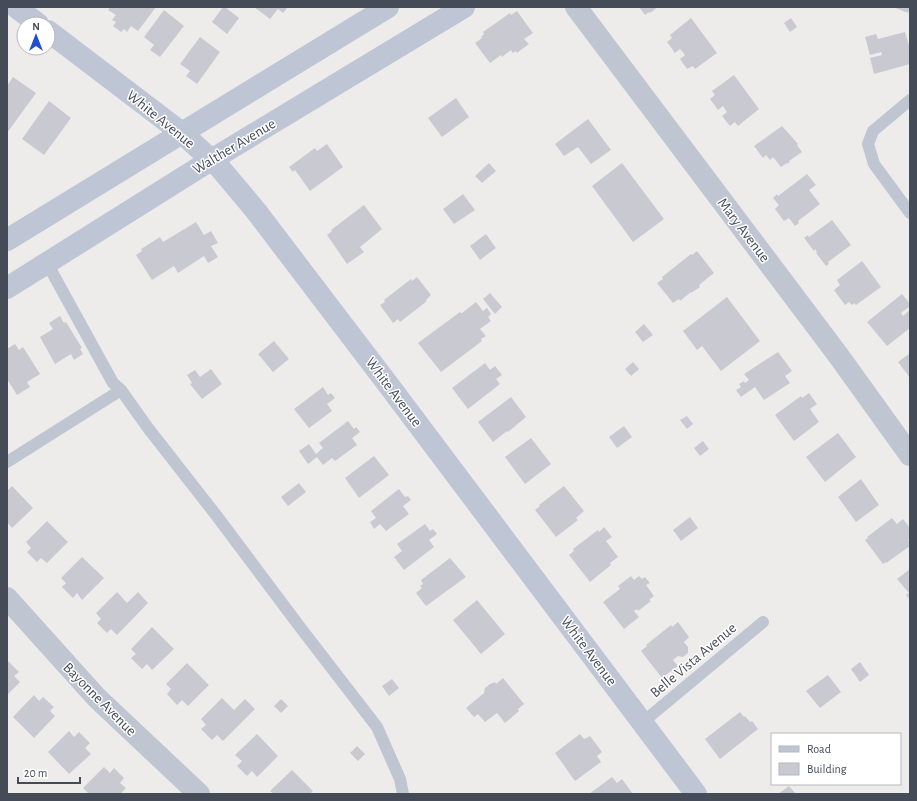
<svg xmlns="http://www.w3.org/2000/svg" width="917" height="801" font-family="'Alegreya Sans',sans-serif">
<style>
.building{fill:#c9cad1}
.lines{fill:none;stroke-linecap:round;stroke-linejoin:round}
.lane{stroke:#bfc5d1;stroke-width:12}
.street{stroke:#bfc5d1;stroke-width:22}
.secondary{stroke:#bec5d4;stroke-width:22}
.labels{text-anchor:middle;stroke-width:3;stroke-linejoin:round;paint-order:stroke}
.street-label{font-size:15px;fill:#454c58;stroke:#fff}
</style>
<rect width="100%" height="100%" fill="#eeeceb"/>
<g class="building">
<polygon points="110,7 156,7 138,31 131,26 127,32 124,29 121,32 113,26 116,22 112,20 116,15 108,10"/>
<polygon points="223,7 225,7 239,18 227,34 212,22"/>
<polygon points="254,7 288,7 283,13 278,9 270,19"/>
<polygon points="639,7 658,7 650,13 649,12 645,15"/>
<polygon points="893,7 910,7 908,13"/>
<polygon points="164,10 184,26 160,57 150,50 154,45 144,37"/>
<polygon points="517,11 533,33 524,39 529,44 517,53 516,51 513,53 511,50 502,57 501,55 490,63 475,43 482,38 481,37 484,34 483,32 510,13 511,15"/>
<polygon points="691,18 717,53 695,69 693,66 687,69 680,59 685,55 680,49 675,53 667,42 672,38 670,35"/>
<polygon points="791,18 797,27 790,32 784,23"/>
<polygon points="905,32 910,49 910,64 874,74 870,58 882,55 881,52 870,55 865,37 876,34 878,39"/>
<polygon points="200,37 220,52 197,84 186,76 190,71 180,64"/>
<polygon points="734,75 759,109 738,126 735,122 730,126 722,116 727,112 723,106 718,110 710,99 715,95 712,91"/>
<polygon points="13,77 36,93 7,133 7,86"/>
<polygon points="456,98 469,117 442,137 428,118"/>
<polygon points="49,101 71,118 44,155 22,139"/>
<polygon points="588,119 611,150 591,164 578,147 564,156 555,144"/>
<polygon points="782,126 798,144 797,145 802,152 789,161 790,162 787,164 787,163 781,167 773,157 770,160 766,155 763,158 754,146"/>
<polygon points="327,144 343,167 310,191 295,170 293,172 289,167 315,148 317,151"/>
<polygon points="489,163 496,171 482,183 475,176"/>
<polygon points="622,163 664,219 633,242 592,186"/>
<polygon points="807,174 816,185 809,190 820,204 798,221 799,223 795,226 789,218 784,221 775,209 779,205 773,198 777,194 778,196"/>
<polygon points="463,194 475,210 454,224 443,209"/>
<polygon points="364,205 382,229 360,247 364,252 347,264 327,235 332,231 331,230"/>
<polygon points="832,220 851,245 828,262 829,264 826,266 816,253 817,252 815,249 814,251 804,238 808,235 809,237"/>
<polygon points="196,222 204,235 211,231 218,243 211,246 218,257 208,263 204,256 178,273 174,266 152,280 136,255 142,251 141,249 160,237 163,242"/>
<polygon points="486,234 496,248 480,260 470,246"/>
<polygon points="697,251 714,273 699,285 700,287 691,293 691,292 680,301 679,299 673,303 657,283 663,279 662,277 691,254 692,255"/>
<polygon points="862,261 881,287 856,305 854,303 852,305 849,302 845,305 834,290 840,285 837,280"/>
<polygon points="417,277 431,295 426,300 427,301 400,322 398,319 393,323 380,305 385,302 384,300 411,279 412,281"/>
<polygon points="490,293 502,307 495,314 483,299"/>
<polygon points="902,294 910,304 910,306 901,313 903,316 910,310 910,328 887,346 867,322"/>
<polygon points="727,297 760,341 721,371 702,346 697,350 683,331"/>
<polygon points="476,302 483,311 487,308 491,314 488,317 491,321 480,329 486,336 481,339 482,341 441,372 418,343 460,312 461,313 462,313"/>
<polygon points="60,316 64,323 66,322 82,348 80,349 83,354 74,360 71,354 55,364 40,337 53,329 49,323"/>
<polygon points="644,324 653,335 643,342 635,332"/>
<polygon points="274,341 289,359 273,372 258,354"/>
<polygon points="15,344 19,350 23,347 40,374 27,382 30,387 17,395 7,379 7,349"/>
<polygon points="778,352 792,371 785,376 790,383 764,400 755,387 741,397 736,390 741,387 739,384 744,381 745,383 749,380 744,374"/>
<polygon points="910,353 910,378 898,362"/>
<polygon points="633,362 639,369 631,376 625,369"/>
<polygon points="485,363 490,370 495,366 502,375 496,379 500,384 468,409 452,388"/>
<polygon points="211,369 222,384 202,399 190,384 192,383 187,375 195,370 200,377"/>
<polygon points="323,387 328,395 331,393 335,398 327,404 332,411 309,428 294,409"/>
<polygon points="809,393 817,404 810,409 819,422 794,441 775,415 801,396 802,398"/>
<polygon points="511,397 526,417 508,432 507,431 493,442 478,422"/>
<polygon points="687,416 693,424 687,429 680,420"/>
<polygon points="348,421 354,429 356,427 360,432 352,438 357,445 335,461 332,458 323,465 317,457 308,464 299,451 309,444 316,454 323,448 319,443"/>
<polygon points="624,426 632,437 617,448 609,437"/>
<polygon points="838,433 856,457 825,482 806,457"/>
<polygon points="531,438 551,464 525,484 505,457"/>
<polygon points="703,441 709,449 700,456 694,448"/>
<polygon points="374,456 389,475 359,498 345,478"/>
<polygon points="861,479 879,505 856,522 838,497"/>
<polygon points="299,483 306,492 288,506 281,497"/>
<polygon points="12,486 33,508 12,528 7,522 7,491"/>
<polygon points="564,486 584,511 576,518 578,520 556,537 535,510 540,506 539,505"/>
<polygon points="399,489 405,497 408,496 411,500 403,506 409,514 386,531 380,524 374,529 370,522 376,518 371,511"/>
<polygon points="690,517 698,528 681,541 673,530"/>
<polygon points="892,518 897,524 903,519 910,528 910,538 908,540 910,543 910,546 886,563 886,562 883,564 865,540 868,538 867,537"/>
<polygon points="47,521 68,542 47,563 41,558 37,562 27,552 31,548 26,542"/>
<polygon points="425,524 430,531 433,529 437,534 429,540 434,547 404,570 394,557 402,551 397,544"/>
<polygon points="604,527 612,537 606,541 618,557 610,563 611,565 590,582 569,555 574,551 573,549 598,530 599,532"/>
<polygon points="82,557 104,578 82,600 77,593 73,598 62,587 66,583 61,578"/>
<polygon points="450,558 466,577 426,606 416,593 422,588 420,586 423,584 421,580"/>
<polygon points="910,569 910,600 906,595 909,593 897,579"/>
<polygon points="631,576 634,580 639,576 642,579 645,577 650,583 646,585 654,596 649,600 651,601 638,611 637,609 634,611 639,617 624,629 603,602 620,589 618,586"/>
<polygon points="117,592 127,603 138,592 148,603 117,635 111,629 107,633 97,623 101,619 96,613"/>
<polygon points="477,600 505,634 481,654 453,620"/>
<polygon points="678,622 689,637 684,642 688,647 688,653 683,657 678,656 673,660 678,666 662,678 641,651 647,646 646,645 671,625 672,627"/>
<polygon points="152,627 174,649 152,670 147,664 142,669 131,658 136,654 131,649"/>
<polygon points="8,661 19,672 14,676 20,682 7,695 7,662"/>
<polygon points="860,662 869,675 860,682 851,669"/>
<polygon points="187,663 209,685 188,706 182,700 177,705 167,694 171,689 166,684"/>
<polygon points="828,675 841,692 820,708 806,691"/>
<polygon points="503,678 524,704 518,709 519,711 505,723 497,713 485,722 478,714 474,717 466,708 484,693 485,688 490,684 495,682 496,684"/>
<polygon points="392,679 399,688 389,696 382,686"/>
<polygon points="34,695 39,701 43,697 54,707 50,711 55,716 34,738 13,717"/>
<polygon points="222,698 234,710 245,699 255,709 223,741 217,735 212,740 201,729 206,725 201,719"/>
<polygon points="281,699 288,706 281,713 274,706"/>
<polygon points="740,712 744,717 745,716 750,722 752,721 758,729 720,759 705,739"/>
<polygon points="69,731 74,737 79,732 90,743 85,748 91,754 69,774 48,752"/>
<polygon points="257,734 278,756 257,777 252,771 247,776 237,766 242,761 235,755"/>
<polygon points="580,734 584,739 590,736 602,752 597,756 601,762 575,781 555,753"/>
<polygon points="357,746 365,754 358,761 350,753"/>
<polygon points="104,767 110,773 114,768 124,778 120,783 126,788 120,794 89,794 83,788"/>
<polygon points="292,770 313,791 310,794 274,794 270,791"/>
<polygon points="612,777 617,783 622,779 633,794 589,794"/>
<polygon points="789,786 796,794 778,794"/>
</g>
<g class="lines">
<g class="lane">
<polyline points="910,100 873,131 868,144 874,164 910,213"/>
<polyline points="47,263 113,383 121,390 148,428 216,515 303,631 377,727 400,779 403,794"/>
<polyline points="7,462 121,390"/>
<polyline points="643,722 763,622"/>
</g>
<g class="street">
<polyline points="576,7 838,355 910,455"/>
<polyline points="7,598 97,698 199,794"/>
</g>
<g class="secondary">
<polyline points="16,7 38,24"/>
<polyline points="48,31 182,133 220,168 256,211 390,387 696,794"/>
<polyline points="7,240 388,7"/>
<polyline points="7,288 211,160 464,7"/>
</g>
</g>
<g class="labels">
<g class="street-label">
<text transform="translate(161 119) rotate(39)" y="5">White Avenue</text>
<text transform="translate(234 146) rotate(-31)" y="5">Walther Avenue</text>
<text transform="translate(744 230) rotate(53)" y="5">Mary Avenue</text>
<text transform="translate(394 392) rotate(53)" y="5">White Avenue</text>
<text transform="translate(589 651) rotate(53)" y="5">White Avenue</text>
<text transform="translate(693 660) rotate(-40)" y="5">Belle Vista Avenue</text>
<text transform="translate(100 699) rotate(45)" y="5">Bayonne Avenue</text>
</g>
</g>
<rect width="917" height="801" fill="none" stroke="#454c58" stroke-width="16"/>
<rect x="771" y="733" width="130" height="52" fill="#ffffff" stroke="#b5b7bc"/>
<rect x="779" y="746" width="20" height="6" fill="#bec5d4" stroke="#b5b7bc"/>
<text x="807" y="753" font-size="12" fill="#454c58">Road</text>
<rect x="779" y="763" width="20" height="12" fill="#c9cad1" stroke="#b5b7bc"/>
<text x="807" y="773" font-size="12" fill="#454c58">Building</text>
<g transform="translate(36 36)"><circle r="19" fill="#ffffff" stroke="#b5b7bc"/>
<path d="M0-3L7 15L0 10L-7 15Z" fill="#1f4fd5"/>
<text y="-6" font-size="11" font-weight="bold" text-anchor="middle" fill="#454c58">N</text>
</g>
<path d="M18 777v6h62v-6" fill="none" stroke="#454c58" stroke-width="2"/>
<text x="24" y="777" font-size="12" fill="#454c58" stroke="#ffffff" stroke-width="3" paint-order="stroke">20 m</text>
</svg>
